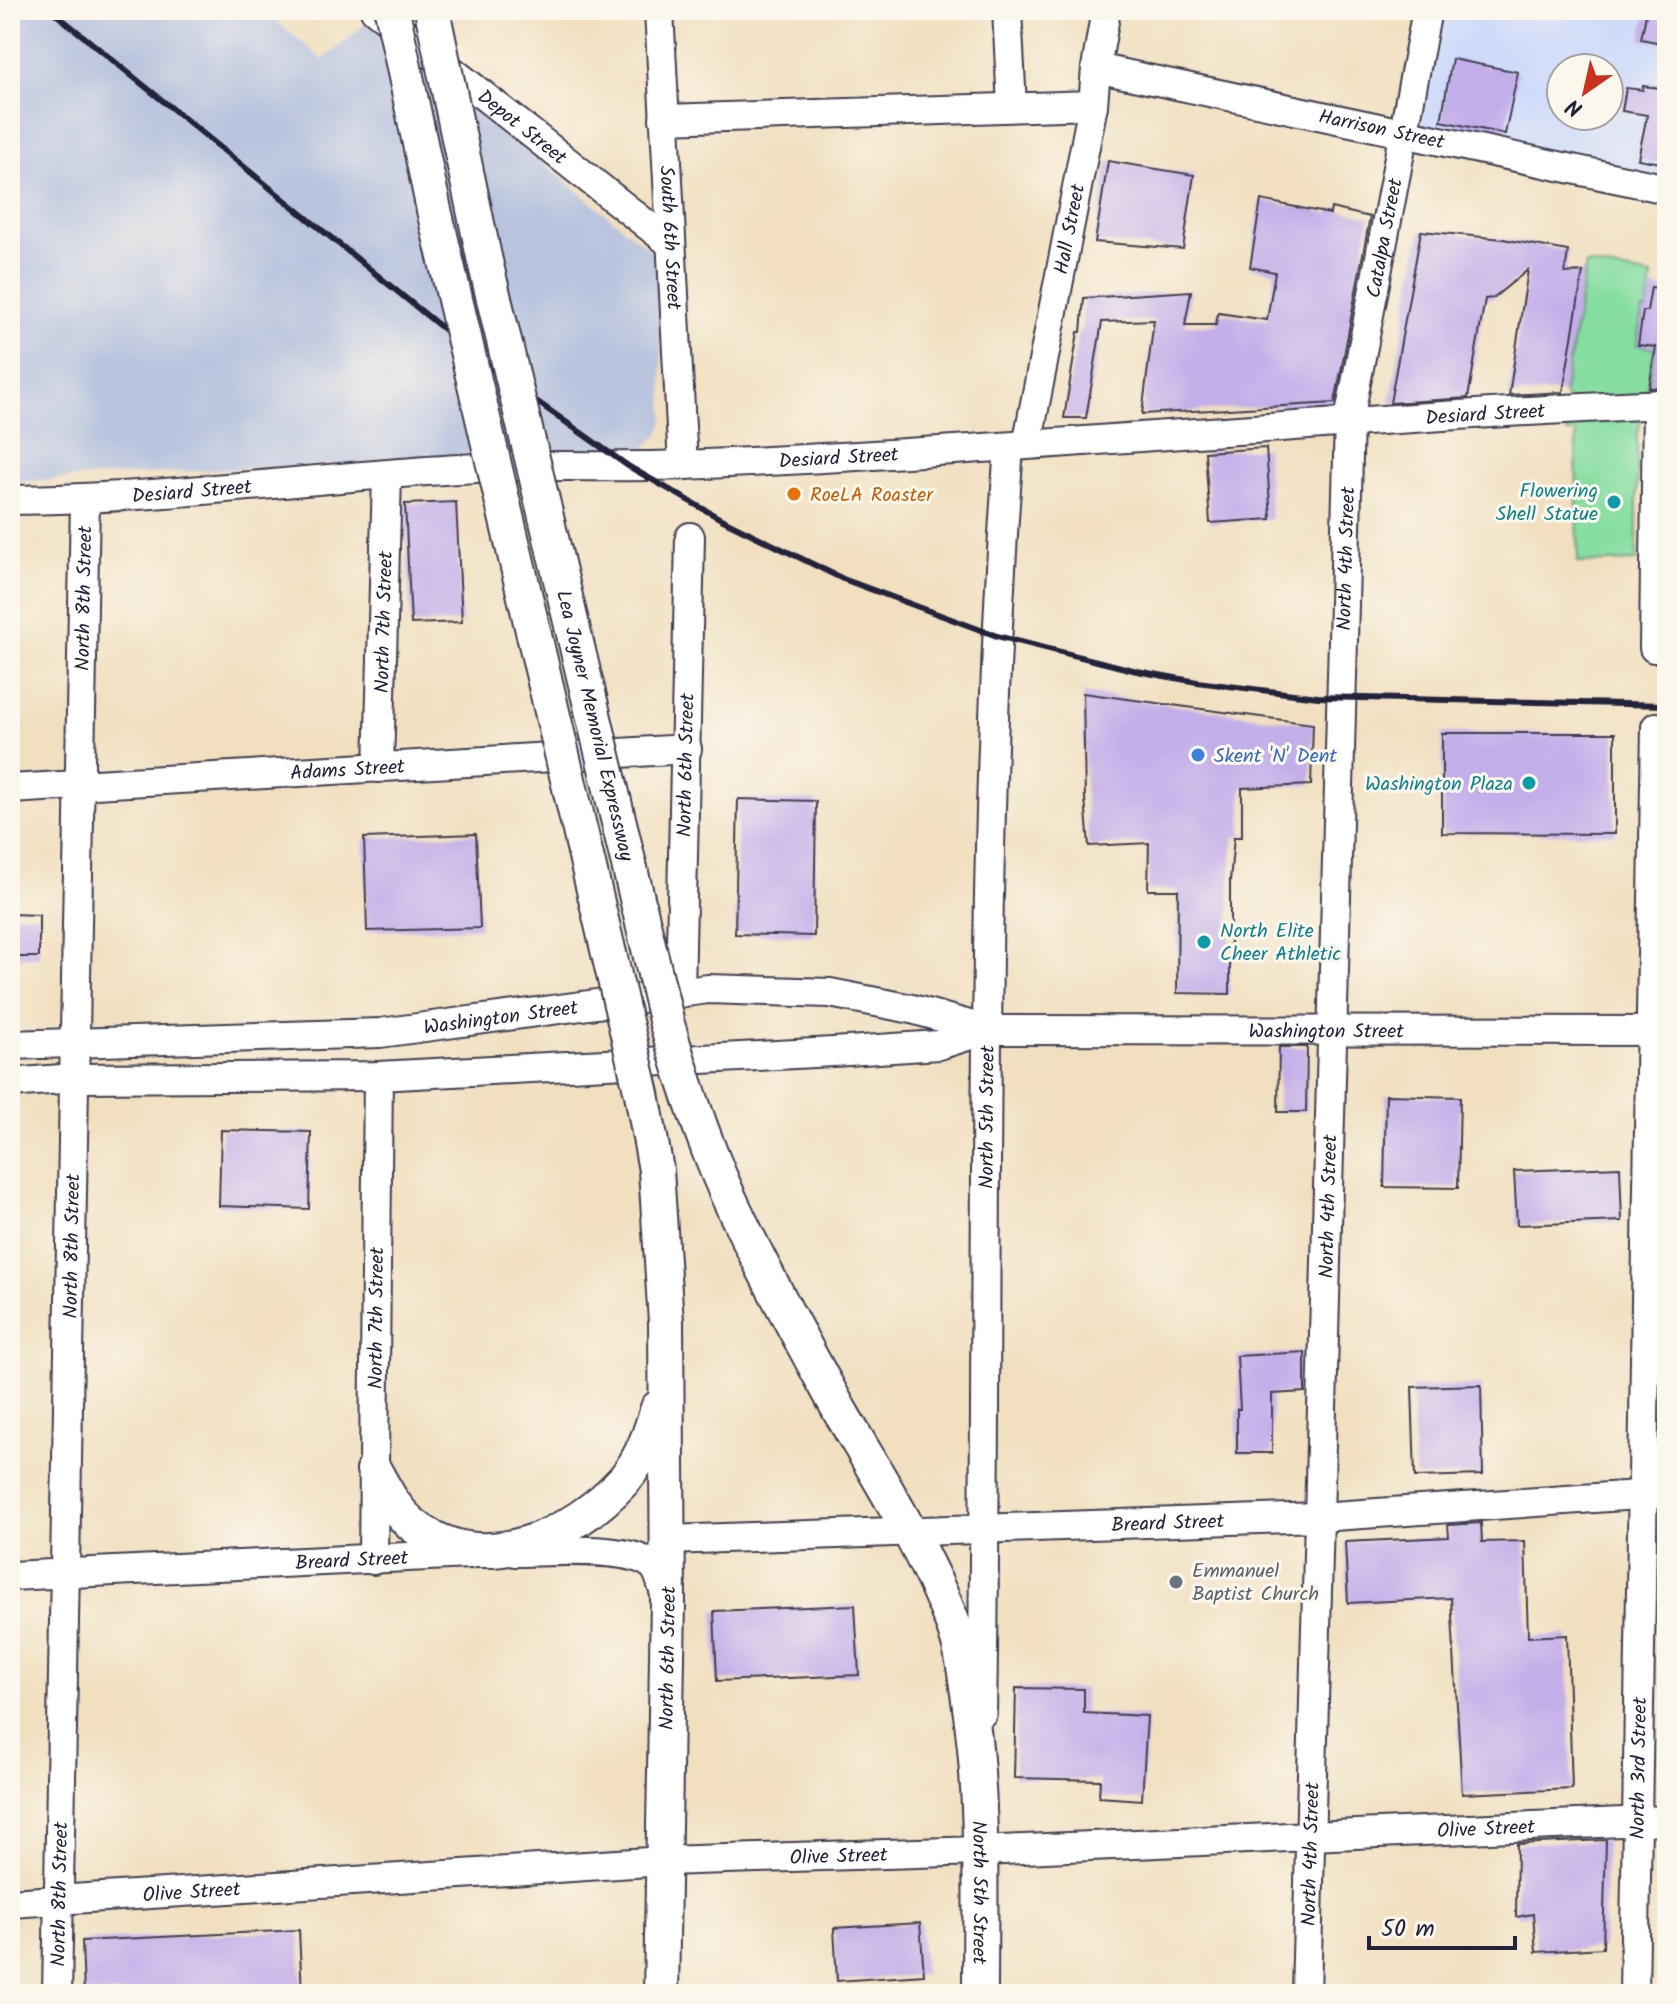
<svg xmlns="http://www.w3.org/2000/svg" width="1677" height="2004" font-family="Kalam,sans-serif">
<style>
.built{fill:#cfdafa;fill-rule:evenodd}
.industrial{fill:#bac4de}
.green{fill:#86dda1;stroke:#54806e;stroke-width:2}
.building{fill:#c2aee9}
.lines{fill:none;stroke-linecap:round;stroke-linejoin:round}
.minor-casing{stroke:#413e4f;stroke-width:32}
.major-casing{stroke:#413e4f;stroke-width:38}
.minor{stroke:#fff;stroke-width:28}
.major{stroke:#fff;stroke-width:34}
.rail{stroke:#22223b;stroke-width:6}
.major-bridge-casing{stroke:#413e4f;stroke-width:38;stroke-linecap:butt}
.major-bridge{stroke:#fff;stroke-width:34}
.food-dot{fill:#e8710a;stroke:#fbf7ec;stroke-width:3}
.culture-dot{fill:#0f9aa8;stroke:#fbf7ec;stroke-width:3}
.shop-dot{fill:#3f7fe0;stroke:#fbf7ec;stroke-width:3}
.worship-dot{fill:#6b7280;stroke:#fbf7ec;stroke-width:3}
.labels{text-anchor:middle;stroke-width:6;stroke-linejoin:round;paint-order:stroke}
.street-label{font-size:20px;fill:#22223b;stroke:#fbf7ec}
.culture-label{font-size:20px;fill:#0d838f;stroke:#fbf7ec;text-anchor:end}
.food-label{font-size:20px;fill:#c56008;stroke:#fbf7ec;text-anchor:start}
.shop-label{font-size:20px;fill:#366cbe;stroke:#fbf7ec;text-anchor:start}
.worship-label{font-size:20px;fill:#5b616d;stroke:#fbf7ec;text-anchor:start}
</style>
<rect width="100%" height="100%" fill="#fbf7ec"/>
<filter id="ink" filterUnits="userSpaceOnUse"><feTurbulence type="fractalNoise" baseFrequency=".0125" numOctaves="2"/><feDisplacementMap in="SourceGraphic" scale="16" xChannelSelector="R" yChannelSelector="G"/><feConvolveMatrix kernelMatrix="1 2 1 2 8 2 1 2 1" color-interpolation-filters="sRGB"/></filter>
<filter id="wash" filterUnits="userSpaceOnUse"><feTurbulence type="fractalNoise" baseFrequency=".006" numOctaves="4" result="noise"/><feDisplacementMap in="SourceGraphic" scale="32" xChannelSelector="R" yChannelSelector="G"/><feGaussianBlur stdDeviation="1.8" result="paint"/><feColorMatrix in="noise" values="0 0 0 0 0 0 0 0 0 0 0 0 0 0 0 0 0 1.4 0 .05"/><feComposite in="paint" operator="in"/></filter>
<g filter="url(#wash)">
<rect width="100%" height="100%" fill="#f1dfc0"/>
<path class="built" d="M1442,10H1667V179L1420,128ZM1561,68H1609V116H1561Z"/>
<polygon class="industrial" points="10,10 263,10 323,60 369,21 654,253 658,266 664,420 659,434 642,450 629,452 233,469 10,482"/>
<polygon class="green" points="1586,264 1652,276 1647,310 1642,310 1637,345 1655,348 1637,439 1637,561 1578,563 1576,433 1567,433 1566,428 1575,427 1564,392"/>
<g id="blocks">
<g class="building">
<polygon points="1647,10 1667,10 1667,44 1641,39"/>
<polygon points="1452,59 1518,72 1505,134 1441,121"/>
<polygon points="1643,86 1667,89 1667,164 1638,159 1647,115 1622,111 1626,88 1643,90"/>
<polygon points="1108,161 1194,175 1183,249 1095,242"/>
<polygon points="1261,200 1330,214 1331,208 1370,217 1335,403 1142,414 1154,320 1102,322 1086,418 1064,418 1078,332 1081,332 1084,298 1191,291 1185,325 1216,325 1218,313 1267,320 1275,272 1250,267"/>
<polygon points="1421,231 1503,239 1568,251 1565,273 1583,272 1563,392 1509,395 1528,270 1493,298 1485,299 1468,398 1390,403"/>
<polygon points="1651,287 1667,290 1667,387 1649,388 1656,347 1638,345 1643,311 1647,311"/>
<polygon points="1266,448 1271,519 1210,523 1205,452"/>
<polygon points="456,502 462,622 411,624 405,504"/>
<polygon points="1083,693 1313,724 1311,785 1242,788 1242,837 1234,837 1230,881 1230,994 1177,993 1178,890 1148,890 1149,843 1089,846 1085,799"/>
<polygon points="1442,733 1615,733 1615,834 1442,833"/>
<polygon points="738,799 816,801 814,936 735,934"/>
<polygon points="476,834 480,928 367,931 364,838"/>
<polygon points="10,914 39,915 39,957 10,957"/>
<polygon points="1279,1047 1307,1047 1306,1112 1278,1112"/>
<polygon points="1386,1095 1460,1097 1458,1188 1384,1187"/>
<polygon points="221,1130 311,1132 309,1209 219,1206"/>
<polygon points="1620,1167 1622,1221 1517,1225 1514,1171"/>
<polygon points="1305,1352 1305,1392 1272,1394 1272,1453 1237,1453 1237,1409 1240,1409 1237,1356"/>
<polygon points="1481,1385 1483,1475 1415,1477 1412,1387"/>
<polygon points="1481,1523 1482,1542 1525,1541 1528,1637 1567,1635 1572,1789 1462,1794 1451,1598 1348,1603 1345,1542 1449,1537 1448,1525"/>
<polygon points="855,1605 859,1675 717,1681 714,1611"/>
<polygon points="1016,1688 1084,1689 1084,1713 1147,1716 1142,1800 1099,1797 1100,1780 1014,1778"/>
<polygon points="1606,1840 1603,1948 1536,1952 1533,1914 1516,1917 1517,1844"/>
<polygon points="920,1923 924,1975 837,1981 834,1928"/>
<polygon points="299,1930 302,1994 84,1994 82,1941"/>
</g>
</g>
</g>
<g filter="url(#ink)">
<use href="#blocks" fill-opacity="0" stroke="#413e4f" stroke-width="2"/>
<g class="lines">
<g class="minor-casing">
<g id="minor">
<path id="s1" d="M375,10L670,243"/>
<path id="s2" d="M659,10L683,465"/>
<polyline points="1007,10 1012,107"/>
<path id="s3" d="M1096,68L1667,189"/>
<polyline points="664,119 1093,105"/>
<path id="s4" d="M1027,445L1093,105L1096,68L1106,10"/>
<path id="s5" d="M10,500C166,499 320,476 476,468C545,464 615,468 685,465C1012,451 1339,418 1667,404"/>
<polyline points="1654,648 1657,404"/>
<path id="s6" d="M379,768L387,475"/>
<path id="s7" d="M10,789L687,749"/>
<path id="s8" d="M680,993L690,537"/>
<path id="s9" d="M10,1045L380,1033L708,989L830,993L912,1009L987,1030L1667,1031"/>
<polyline points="10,1083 74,1078 378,1076 833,1052 939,1045 987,1030"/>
<path id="s10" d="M668,1540L1319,1517L1667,1493"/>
<path d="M515,1552C547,1552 635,1544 655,1568C660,1575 663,1589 666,1597"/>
<path id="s11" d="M373,1560L378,1076"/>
<path id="s12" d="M10,1576L470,1554"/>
<path id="s13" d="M982,1713C990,1291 977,868 1009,447"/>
<path id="s14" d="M10,1903L664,1861L980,1851L1667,1820"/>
<path id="s15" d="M57,1994L85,499"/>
<path id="s16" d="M1306,1994L1349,420L1427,10"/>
<path id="s17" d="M1634,1994L1656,727"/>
</g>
</g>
<g class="major-casing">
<g id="major">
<path id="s18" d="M841,1413C881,1481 924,1550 953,1624C963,1650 966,1680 970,1707C984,1802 980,1898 980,1994"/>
<path d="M374,1470C386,1492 396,1513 417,1528C485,1578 574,1535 624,1480C642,1459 650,1434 658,1408"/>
<path id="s19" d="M661,1994L668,1602L666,1322"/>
</g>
</g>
<use href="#minor" class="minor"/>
<use href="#major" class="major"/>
<polyline class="rail" points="51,10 505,379 628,466 721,519 843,579 997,636 1137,671 1197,682 1318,697 1667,705"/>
<g class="major-bridge-casing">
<g id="major-bridge">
<polyline points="392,10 434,210 642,1094 656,1170 666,1322"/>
<path id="s20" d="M432,10L484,257L667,1024C686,1089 707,1153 736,1213C768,1281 805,1347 841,1413"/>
</g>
</g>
<use href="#major-bridge" class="major-bridge"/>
</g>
</g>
<circle class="food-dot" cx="794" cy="494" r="8"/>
<g class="culture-dot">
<circle cx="1614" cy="502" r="8"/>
<circle cx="1529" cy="783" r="8"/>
<circle cx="1204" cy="942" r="8"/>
</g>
<circle class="shop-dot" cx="1198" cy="755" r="8"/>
<circle class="worship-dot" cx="1176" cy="1582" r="8"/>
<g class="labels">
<g class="street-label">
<text dy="7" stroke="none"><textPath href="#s1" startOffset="188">Depot Street</textPath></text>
<text dy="7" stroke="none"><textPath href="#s3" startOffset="292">Harrison Street</textPath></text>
<text dy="7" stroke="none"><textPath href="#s4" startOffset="220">Hall Street</textPath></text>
<text dy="7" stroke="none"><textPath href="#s2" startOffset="228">South 6th Street</textPath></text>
<text dy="7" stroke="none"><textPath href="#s16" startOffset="1760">Catalpa Street</textPath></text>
<text dy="7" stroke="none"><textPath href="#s5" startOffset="1478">Desiard Street</textPath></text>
<text dy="7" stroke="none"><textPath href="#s5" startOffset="830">Desiard Street</textPath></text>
<text dy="7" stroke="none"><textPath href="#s5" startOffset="182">Desiard Street</textPath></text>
<text dy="7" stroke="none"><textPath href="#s16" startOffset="1436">North 4th Street</textPath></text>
<text dy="7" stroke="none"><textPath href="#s15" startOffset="1396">North 8th Street</textPath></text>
<text dy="7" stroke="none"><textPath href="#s6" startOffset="146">North 7th Street</textPath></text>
<text dy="7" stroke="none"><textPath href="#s20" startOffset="734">Lea Joyner Memorial Expressway</textPath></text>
<text dy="7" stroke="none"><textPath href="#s8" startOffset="228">North 6th Street</textPath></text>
<text dy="7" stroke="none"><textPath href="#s7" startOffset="338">Adams Street</textPath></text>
<text dy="7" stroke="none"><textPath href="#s9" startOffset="492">Washington Street</textPath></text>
<text dy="7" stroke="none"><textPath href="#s9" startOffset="1324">Washington Street</textPath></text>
<text dy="7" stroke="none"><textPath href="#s13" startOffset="596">North 5th Street</textPath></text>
<text dy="7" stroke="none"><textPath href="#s16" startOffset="788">North 4th Street</textPath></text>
<text dy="7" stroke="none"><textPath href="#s15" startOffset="748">North 8th Street</textPath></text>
<text dy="7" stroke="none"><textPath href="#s11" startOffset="242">North 7th Street</textPath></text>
<text dy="7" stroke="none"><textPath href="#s10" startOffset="500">Breard Street</textPath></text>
<text dy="7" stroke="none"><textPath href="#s12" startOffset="342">Breard Street</textPath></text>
<text dy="7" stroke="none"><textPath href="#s19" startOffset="336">North 6th Street</textPath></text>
<text dy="7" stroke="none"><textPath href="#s17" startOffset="226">North 3rd Street</textPath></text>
<text dy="7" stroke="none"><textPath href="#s14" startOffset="1478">Olive Street</textPath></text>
<text dy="7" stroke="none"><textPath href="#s14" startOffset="830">Olive Street</textPath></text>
<text dy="7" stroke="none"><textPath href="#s16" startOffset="140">North 4th Street</textPath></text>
<text dy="7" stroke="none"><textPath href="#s14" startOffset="182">Olive Street</textPath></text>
<text dy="7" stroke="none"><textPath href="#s18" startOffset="510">North 5th Street</textPath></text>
<text dy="7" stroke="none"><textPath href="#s15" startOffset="100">North 8th Street</textPath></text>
</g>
<g class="culture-label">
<text x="1598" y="497">Flowering<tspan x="1598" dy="23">Shell Statue</tspan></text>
<text x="1513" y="790">Washington Plaza</text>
<text x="1220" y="937" text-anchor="start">North Elite<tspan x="1220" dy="23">Cheer Athletic</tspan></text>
</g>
<g class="food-label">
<text x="810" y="501">RoeLA Roaster</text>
</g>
<g class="shop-label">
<text x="1214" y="762">Skent 'N' Dent</text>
</g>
<g class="worship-label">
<text x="1192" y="1577">Emmanuel<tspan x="1192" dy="23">Baptist Church</tspan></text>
</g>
</g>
<rect width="1677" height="2004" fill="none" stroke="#fbf7ec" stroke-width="40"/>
<g transform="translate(1585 92) rotate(214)"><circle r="38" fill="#fbf7ec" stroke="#a4a2a5" stroke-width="2"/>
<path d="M0-6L14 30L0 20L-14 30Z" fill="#c8321e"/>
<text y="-12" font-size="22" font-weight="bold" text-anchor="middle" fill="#22223b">N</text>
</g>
<path d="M1369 1936v12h146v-12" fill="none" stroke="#22223b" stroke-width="4"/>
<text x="1381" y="1936" font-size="24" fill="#22223b" stroke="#fbf7ec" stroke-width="6" paint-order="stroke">50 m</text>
</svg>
